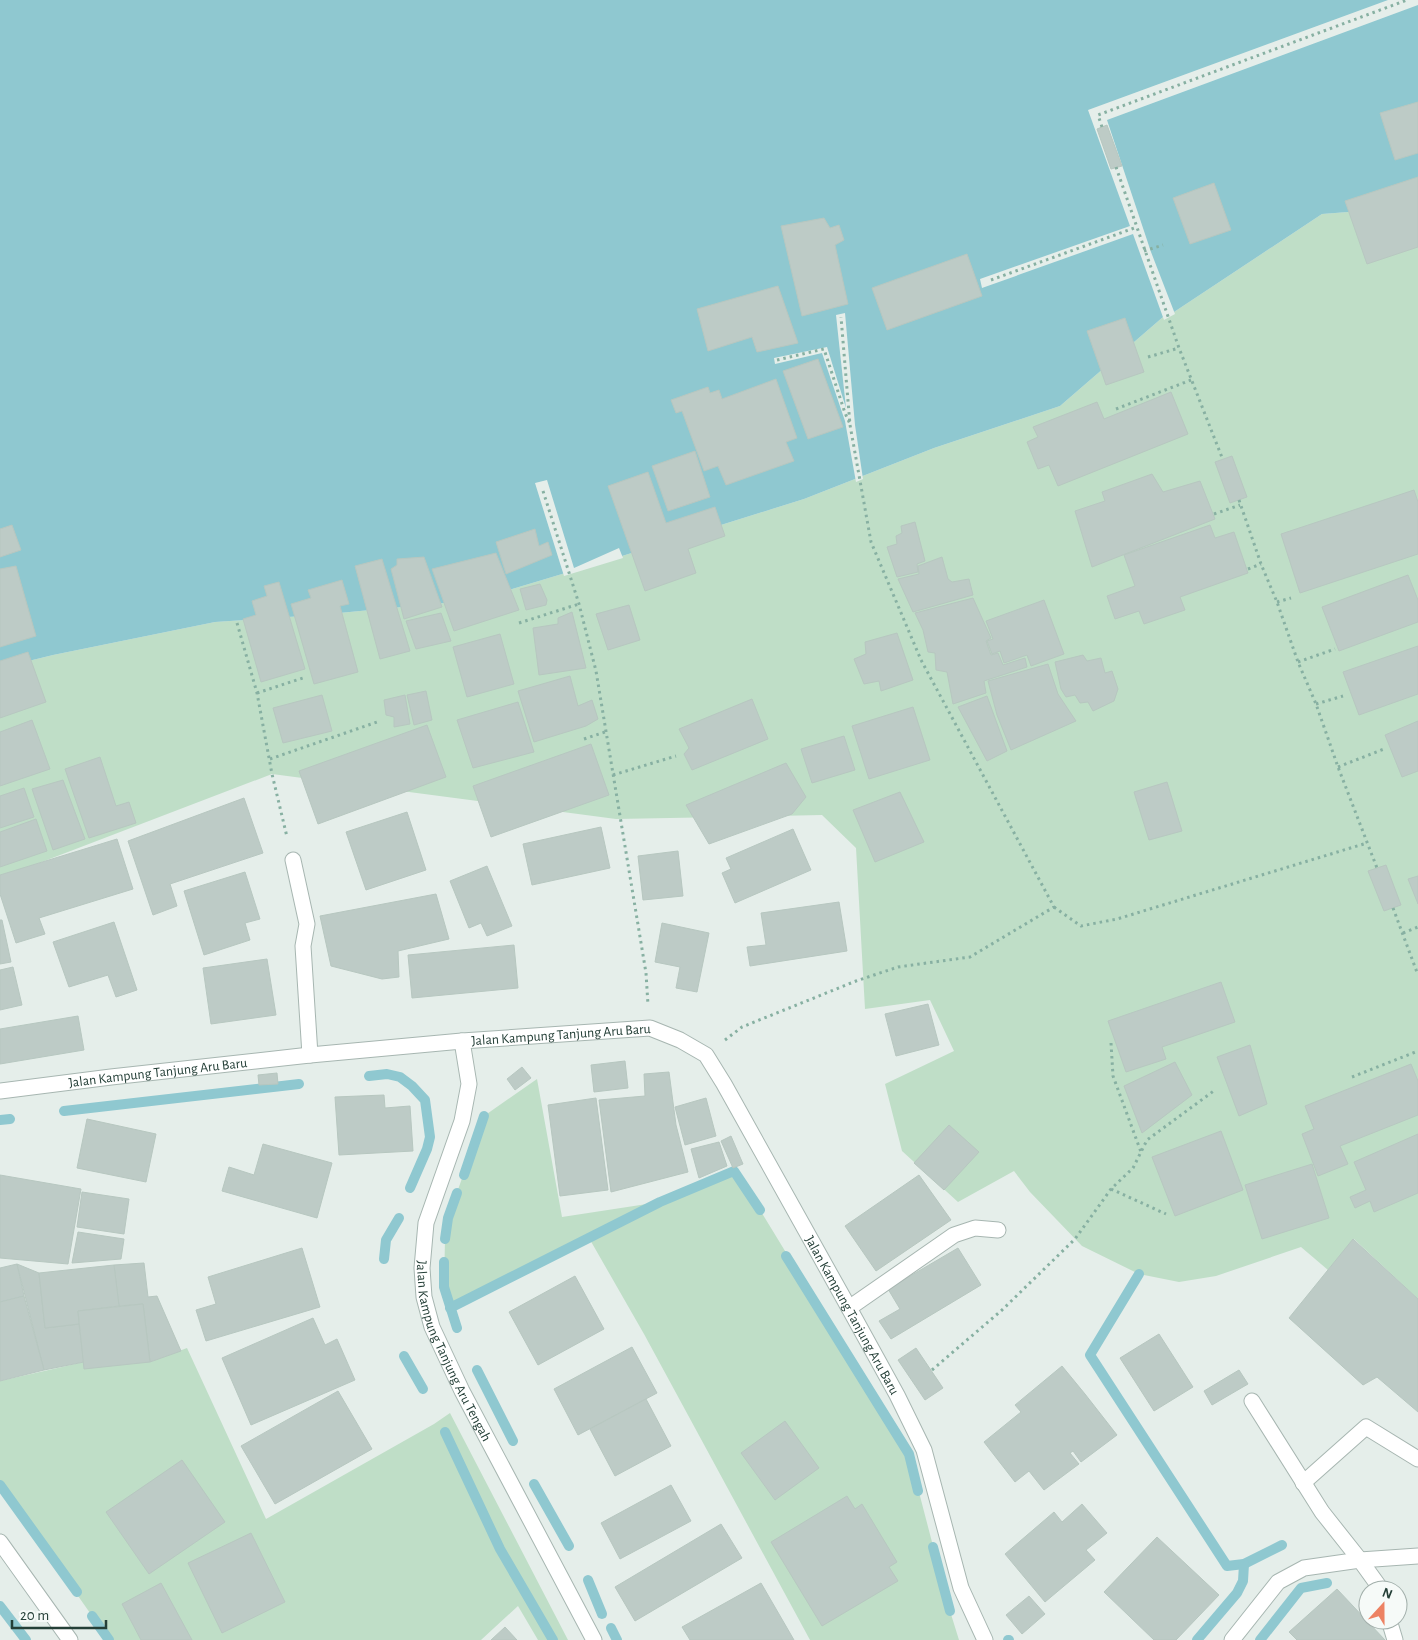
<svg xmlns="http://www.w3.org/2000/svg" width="1418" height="1640" font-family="'Alegreya Sans',sans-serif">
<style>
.green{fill:#bfdec7}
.water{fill:#8fc8d0}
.pier{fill:#e5eeea}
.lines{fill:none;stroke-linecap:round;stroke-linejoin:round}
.stream{stroke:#8fc8d0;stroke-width:10}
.building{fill:#bdcbc6;stroke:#b7c7c0}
.service-casing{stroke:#a7b6b1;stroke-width:17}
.minor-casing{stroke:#a7b6b1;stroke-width:17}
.path{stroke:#87b0a2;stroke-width:3;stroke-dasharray:2.5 4;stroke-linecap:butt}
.service{stroke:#fff;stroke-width:15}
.minor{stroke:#fff;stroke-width:15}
.labels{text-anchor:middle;stroke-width:4;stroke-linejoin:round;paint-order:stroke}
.street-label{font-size:14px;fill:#243f37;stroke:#f6faf8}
</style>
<rect width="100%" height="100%" fill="#e5eeea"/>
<g class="green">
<polygon points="1413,207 1418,209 1418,1299 1354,1239 1328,1270 1301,1247 1216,1276 1179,1282 1139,1274 1082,1246 1030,1192 1014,1171 958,1202 902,1151 885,1084 954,1051 930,1000 865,1009 856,848 822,815 616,819 272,774 0,878 0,668 53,655 215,622 318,615 476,600 622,556 804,499 934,448 1060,406 1163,317 1174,312 1322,214"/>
<polygon points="537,1079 562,1217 660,1202 734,1171 760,1210 909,1454 950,1611 959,1640 810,1640 644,1334 589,1238 450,1308 444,1287 445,1239 448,1218 484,1116"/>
<polygon points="187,1348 266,1519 434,1424 450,1413 568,1640 538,1640 518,1606 481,1640 109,1640 0,1485 0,1381 84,1362 150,1362"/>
</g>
<polygon class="water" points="0,0 1418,0 1418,209 1413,207 1322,214 1174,312 1163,317 1060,406 934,448 804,499 622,556 476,600 318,615 215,622 53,655 0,668"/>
<g class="pier">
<polygon points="1388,0 1418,0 1418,5 1107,120 1151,252 1175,314 1164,320 1133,234 982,288 980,279 1130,226 1088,110"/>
<polygon points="845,313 855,425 863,479 856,482 845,421 822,353 775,364 774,358 827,347 846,408 836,315"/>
<polygon points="547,480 574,568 619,548 623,558 564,576 535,483"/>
</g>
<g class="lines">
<g class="stream">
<polyline points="369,1076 387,1074 400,1077 412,1086 425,1100 430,1137 427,1149 410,1188"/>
<polyline points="64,1111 299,1084"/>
<polyline points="0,1120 10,1119"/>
<polyline points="464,1175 484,1116"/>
<polyline points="445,1239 448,1218 457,1193"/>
<polyline points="786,1256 909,1454 918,1491"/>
<polyline points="384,1259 386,1240 399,1218"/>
<polyline points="444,1262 444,1287 457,1328"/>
<polyline points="1139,1274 1090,1355 1227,1566 1244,1564 1282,1545"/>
<polyline points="450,1308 660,1202 734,1171 760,1210"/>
<polyline points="404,1356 423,1389"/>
<polyline points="477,1370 513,1441"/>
<polyline points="445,1432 500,1549 553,1640"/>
<polyline points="534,1484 569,1546"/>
<polyline points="0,1485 77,1592"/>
<polyline points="933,1547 950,1611"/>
<polyline points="588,1580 602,1614"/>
<polyline points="0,1606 26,1640"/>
<polyline points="92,1616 109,1640"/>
<polyline points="611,1628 617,1640"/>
<polyline points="1008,1640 1009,1640"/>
<polyline points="1197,1640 1237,1593 1243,1581 1244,1564"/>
<polyline points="1260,1640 1301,1588 1327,1583"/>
</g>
</g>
<g class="building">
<polygon points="1418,102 1418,153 1395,160 1380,113"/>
<polygon points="1107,125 1122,166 1111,169 1097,129"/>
<polygon points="1418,177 1418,247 1367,264 1345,201"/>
<polygon points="1214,183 1231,230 1190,244 1173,198"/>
<polygon points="824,218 830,228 839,225 844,240 835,245 848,304 802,316 781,226"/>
<polygon points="967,254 982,296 887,330 872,288"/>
<polygon points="778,286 798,343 757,352 752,337 708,351 697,309"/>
<polygon points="1125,318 1144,372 1106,385 1087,331"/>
<polygon points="818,359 843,427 808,439 783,371"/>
<polygon points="776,379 797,438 786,442 794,461 726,485 718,466 704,471 682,411 676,413 671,400 708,387 710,393 719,390 722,399"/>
<polygon points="1171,392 1188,434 1058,486 1049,465 1038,469 1027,442 1038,437 1033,427 1097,402 1104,419"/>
<polygon points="695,451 710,497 668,511 652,466"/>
<polygon points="1232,456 1247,497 1230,503 1215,462"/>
<polygon points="648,472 666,523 715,507 725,536 688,549 696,573 645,591 608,486"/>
<polygon points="1152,474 1163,492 1200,481 1215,519 1092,567 1075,511 1105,501 1102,492"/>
<polygon points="1414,490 1418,502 1418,554 1300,593 1281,534"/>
<polygon points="915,522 925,561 917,564 918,572 897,577 887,547 897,544 896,536 902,533 901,526"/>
<polygon points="12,525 21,550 0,557 0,529"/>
<polygon points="1210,525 1215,538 1234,532 1248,573 1180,597 1185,610 1144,624 1139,611 1115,619 1107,596 1135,586 1124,555"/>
<polygon points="535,529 539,546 548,542 552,555 506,574 496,542"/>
<polygon points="496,553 519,610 454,631 432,569"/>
<polygon points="424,557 442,607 404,619 391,569 397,565 397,559"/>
<polygon points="942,557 948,579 952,582 969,579 973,595 913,612 898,579 919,574 918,566"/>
<polygon points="382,559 410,651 380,659 355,566"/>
<polygon points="16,566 36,636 0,647 0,569"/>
<polygon points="1408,575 1418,600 1418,622 1339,651 1322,607"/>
<polygon points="342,580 349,604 340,606 358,672 314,684 291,604 311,598 308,590"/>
<polygon points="279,582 305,669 261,682 243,619 256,615 252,601 267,596 264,586"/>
<polygon points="540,584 547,600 546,605 526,610 520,589"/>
<polygon points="973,598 991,638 986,641 991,655 998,653 1003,665 1025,658 1027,667 984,681 986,693 953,704 947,672 936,670 935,653 928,652 923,630 915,613"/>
<polygon points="1044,600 1064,654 1031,666 1027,655 1004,663 1000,651 992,654 987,641 993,639 986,621"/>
<polygon points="629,605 640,640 608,650 596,614"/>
<polygon points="572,612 586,668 539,675 533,628 558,624 558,618"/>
<polygon points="441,613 451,641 416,649 406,621"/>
<polygon points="897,633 913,680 881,691 879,681 864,684 854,659 866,654 865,642"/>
<polygon points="500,634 514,684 467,697 453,647"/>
<polygon points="1418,646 1418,694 1359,715 1343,672"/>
<polygon points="28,652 46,702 0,718 0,661"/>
<polygon points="1083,655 1087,661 1101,658 1105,673 1112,671 1118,689 1114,701 1093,711 1088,702 1080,703 1075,695 1066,697 1061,689 1055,662"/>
<polygon points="1048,664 1058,694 1076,721 1011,750 997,715 988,681"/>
<polygon points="570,676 578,706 592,700 598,719 586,726 534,742 518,691"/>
<polygon points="426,691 432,720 414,725 407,695"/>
<polygon points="322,695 332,731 283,743 273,708"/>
<polygon points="405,695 410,724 394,727 394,717 386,715 384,700"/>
<polygon points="987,696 1007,751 987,761 958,707"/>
<polygon points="752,699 768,739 692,770 684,754 689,748 679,729"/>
<polygon points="518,702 534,752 473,768 457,720"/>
<polygon points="913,707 930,760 869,779 852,726"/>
<polygon points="32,720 50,769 0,786 0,732"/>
<polygon points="1418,721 1418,771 1402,777 1385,735"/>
<polygon points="427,725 446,777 318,824 299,771"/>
<polygon points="844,736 855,770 812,783 801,749"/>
<polygon points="591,744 609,795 491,837 473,786"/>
<polygon points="100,757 116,806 129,802 136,823 89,838 65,769"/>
<polygon points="786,763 806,797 792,814 709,844 686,805"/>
<polygon points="63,780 85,839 53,850 32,789"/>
<polygon points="1167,782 1182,831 1149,840 1134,792"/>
<polygon points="24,788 34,817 0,828 0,796"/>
<polygon points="900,792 924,842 875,862 853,810"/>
<polygon points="244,798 263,853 170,884 177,906 153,915 128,841"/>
<polygon points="407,812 426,870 366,890 346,832"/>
<polygon points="36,819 47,851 0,867 0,832"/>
<polygon points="601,827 610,868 532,885 523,844"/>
<polygon points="793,829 811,870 735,903 722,873 731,869 726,858"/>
<polygon points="117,839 133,889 39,918 45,934 16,943 0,894 0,875"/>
<polygon points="678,851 683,896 643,900 638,856"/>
<polygon points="1386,865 1401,905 1384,911 1368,871"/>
<polygon points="487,866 512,926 487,936 481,923 469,928 450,881"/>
<polygon points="245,872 260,919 245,923 250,940 204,955 184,891"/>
<polygon points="1418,876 1418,904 1408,879"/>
<polygon points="436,894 449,939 398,951 399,977 382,979 331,966 320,916"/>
<polygon points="839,902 847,951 750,966 747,947 766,945 761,913"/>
<polygon points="0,920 2,920 11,962 0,964"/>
<polygon points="114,922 137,990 116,997 108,975 69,987 53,942"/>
<polygon points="662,923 709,933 697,992 676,988 680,967 655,962"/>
<polygon points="514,945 518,988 412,998 408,955"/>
<polygon points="267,959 276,1015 211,1024 203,968"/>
<polygon points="13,967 22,1005 0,1010 0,970"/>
<polygon points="1221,982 1235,1022 1162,1047 1166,1059 1126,1072 1108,1021"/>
<polygon points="928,1004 939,1045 896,1056 885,1014"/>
<polygon points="78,1016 84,1050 0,1064 0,1029"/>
<polygon points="1250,1045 1267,1104 1239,1116 1217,1057"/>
<polygon points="625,1061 628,1088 594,1092 591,1065"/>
<polygon points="1175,1062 1192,1095 1142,1133 1124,1086"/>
<polygon points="1411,1064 1418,1081 1418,1115 1340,1146 1348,1164 1318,1176 1302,1134 1314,1129 1305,1106"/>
<polygon points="522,1067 531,1078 515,1090 507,1079"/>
<polygon points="669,1072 676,1125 688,1172 611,1192 599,1100 645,1096 644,1074"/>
<polygon points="277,1073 278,1084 259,1085 258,1075"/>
<polygon points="384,1095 385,1108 410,1106 413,1151 339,1155 335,1097"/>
<polygon points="596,1098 608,1190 560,1196 548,1105"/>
<polygon points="706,1098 716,1136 685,1145 675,1107"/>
<polygon points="87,1119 156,1134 146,1182 77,1168"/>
<polygon points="949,1125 979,1152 944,1190 914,1163"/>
<polygon points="1221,1131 1243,1190 1175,1216 1152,1157"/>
<polygon points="1418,1134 1418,1193 1374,1212 1370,1201 1355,1208 1350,1197 1366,1190 1354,1162"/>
<polygon points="731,1136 743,1164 733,1168 721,1141"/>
<polygon points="719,1142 727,1166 699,1178 691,1149"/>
<polygon points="263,1144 332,1163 317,1218 222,1191 229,1167 254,1175"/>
<polygon points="1312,1164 1329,1218 1262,1239 1245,1185"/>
<polygon points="0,1175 81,1189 68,1264 0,1258"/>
<polygon points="919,1175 951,1220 876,1271 845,1226"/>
<polygon points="82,1192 129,1199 124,1234 77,1227"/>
<polygon points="78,1232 124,1239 121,1259 72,1263"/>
<polygon points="1353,1239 1418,1299 1418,1412 1377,1377 1363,1385 1289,1318"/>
<polygon points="302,1248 320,1307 206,1341 196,1310 216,1304 208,1277"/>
<polygon points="958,1248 981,1285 891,1339 879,1321 900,1309 888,1289"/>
<polygon points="144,1263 148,1297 157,1296 181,1351 150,1362 143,1304 119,1306 114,1265"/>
<polygon points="17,1264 24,1296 0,1302 0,1268"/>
<polygon points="17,1264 39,1273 45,1328 79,1324 84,1362 44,1370"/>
<polygon points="114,1265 119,1306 78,1311 79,1324 45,1328 39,1273"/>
<polygon points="575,1276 604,1329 538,1365 509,1312"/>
<polygon points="24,1296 44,1370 0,1381 0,1302"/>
<polygon points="143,1304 150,1362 84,1369 78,1311"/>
<polygon points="313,1318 325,1345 337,1339 355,1380 251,1425 222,1358"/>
<polygon points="1159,1334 1193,1387 1154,1411 1120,1358"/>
<polygon points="632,1347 657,1393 578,1435 554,1389"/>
<polygon points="916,1348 943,1388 925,1400 898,1360"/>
<polygon points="1062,1366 1085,1394 1117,1435 1081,1462 1073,1451 1070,1453 1079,1464 1044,1490 1029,1471 1015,1482 984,1442 1021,1412 1015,1405"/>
<polygon points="1239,1370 1248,1384 1212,1405 1204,1391"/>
<polygon points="338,1391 372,1449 275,1504 241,1446"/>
<polygon points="646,1399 671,1446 615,1476 590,1429"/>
<polygon points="785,1421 819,1468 775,1500 741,1453"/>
<polygon points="182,1460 225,1522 149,1574 106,1512"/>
<polygon points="671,1485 691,1521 620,1559 601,1523"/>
<polygon points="847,1496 855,1509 862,1504 897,1562 889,1567 898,1581 822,1626 771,1542"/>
<polygon points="1082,1504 1107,1533 1086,1550 1095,1560 1045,1602 1005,1554 1054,1512 1062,1522"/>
<polygon points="721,1524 742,1558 635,1621 615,1587"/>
<polygon points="251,1533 285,1602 222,1633 188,1563"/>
<polygon points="1157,1537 1219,1595 1176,1640 1154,1640 1104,1592"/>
<polygon points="161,1583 192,1640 141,1640 122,1604"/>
<polygon points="761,1583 794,1640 690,1640 682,1627"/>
<polygon points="1337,1589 1385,1640 1297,1640 1289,1632"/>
<polygon points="1029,1596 1045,1614 1022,1634 1006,1615"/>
<polygon points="505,1627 517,1640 491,1640"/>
</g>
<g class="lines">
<g class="service-casing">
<g id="service">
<polyline points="849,1308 954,1235 975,1228 998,1230"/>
<polyline points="1252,1401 1322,1512 1360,1560"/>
<polyline points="1303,1483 1366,1427 1418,1459"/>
</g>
</g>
<g class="minor-casing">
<g id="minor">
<polyline points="293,860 307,924 303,946 310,1055"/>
<path id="s1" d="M462,1041L469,1084L462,1121L426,1223L422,1268L424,1297L432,1327L462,1391L594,1640"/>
<path id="s2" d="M0,1091L111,1077L310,1055L462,1041L650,1028L680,1040L706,1055L724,1084L849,1308L897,1395L924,1450L961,1588L985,1640"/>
<polyline points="0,1542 70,1640"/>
<polyline points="1360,1560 1418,1556"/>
<polyline points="1389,1620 1395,1640"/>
<polyline points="1232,1640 1278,1582 1304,1568 1360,1560 1378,1585 1379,1590"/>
</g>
</g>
<g class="path">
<polyline points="1102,127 1098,115 1407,0"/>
<polyline points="1116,167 1179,348 1223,460"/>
<polyline points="1144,251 1163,245"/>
<polyline points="991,280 1137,227"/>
<polyline points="1148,357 1179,348"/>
<polyline points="777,360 824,349 845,413 850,424"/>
<polyline points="1116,409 1191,380"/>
<polyline points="543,491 579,604 596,671 646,973 648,1005"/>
<polyline points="1239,500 1261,564 1277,602 1298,662 1316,704 1338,767 1377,868"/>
<polyline points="1214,514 1240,505"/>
<polyline points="1248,569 1261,564"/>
<polyline points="1277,602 1291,598"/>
<polyline points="237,623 257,693 272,774 287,837"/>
<polyline points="519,623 579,604"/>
<polyline points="1298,662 1335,649"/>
<polyline points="257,693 303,678"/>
<polyline points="1316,704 1343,696"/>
<polyline points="584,739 605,732"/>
<polyline points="270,759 380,721"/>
<polyline points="1338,767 1384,749"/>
<polyline points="613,775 676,756"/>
<polyline points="1054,907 1081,926 1117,919 1367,843"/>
<polyline points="1393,908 1418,975"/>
<polyline points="1403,933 1418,927"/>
<polyline points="725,1040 742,1027 856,981 898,967 970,957 1054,907 921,660 871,542 850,425 841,317"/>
<polyline points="1111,1043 1113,1076 1141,1152"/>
<polyline points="1352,1077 1418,1051"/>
<polyline points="1111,1189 1166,1214"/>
<polyline points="932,1370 1002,1310 1075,1239 1111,1189 1133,1168 1147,1140 1215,1090"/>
</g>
<use href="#service" class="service"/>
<use href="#minor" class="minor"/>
</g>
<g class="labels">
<g class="street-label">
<text dy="5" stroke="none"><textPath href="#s2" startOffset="564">Jalan Kampung Tanjung Aru Baru</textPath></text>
<text dy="5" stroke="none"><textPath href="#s2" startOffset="159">Jalan Kampung Tanjung Aru Baru</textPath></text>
<text dy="5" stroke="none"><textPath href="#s2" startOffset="1014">Jalan Kampung Tanjung Aru Baru</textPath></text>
<text dy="5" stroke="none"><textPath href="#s1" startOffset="324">Jalan Kampung Tanjung Aru Tengah</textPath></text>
</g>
</g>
<g transform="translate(1383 1605) rotate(21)"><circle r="24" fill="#f6faf8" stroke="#a2afab"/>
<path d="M0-4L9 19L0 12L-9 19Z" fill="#ed8263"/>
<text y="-8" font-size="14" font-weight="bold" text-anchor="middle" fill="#243f37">N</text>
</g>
<path d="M12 1620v8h94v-8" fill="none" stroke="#243f37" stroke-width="2.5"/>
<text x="20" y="1620" font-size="15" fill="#243f37" stroke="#f6faf8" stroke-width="4" paint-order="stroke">20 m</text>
</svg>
